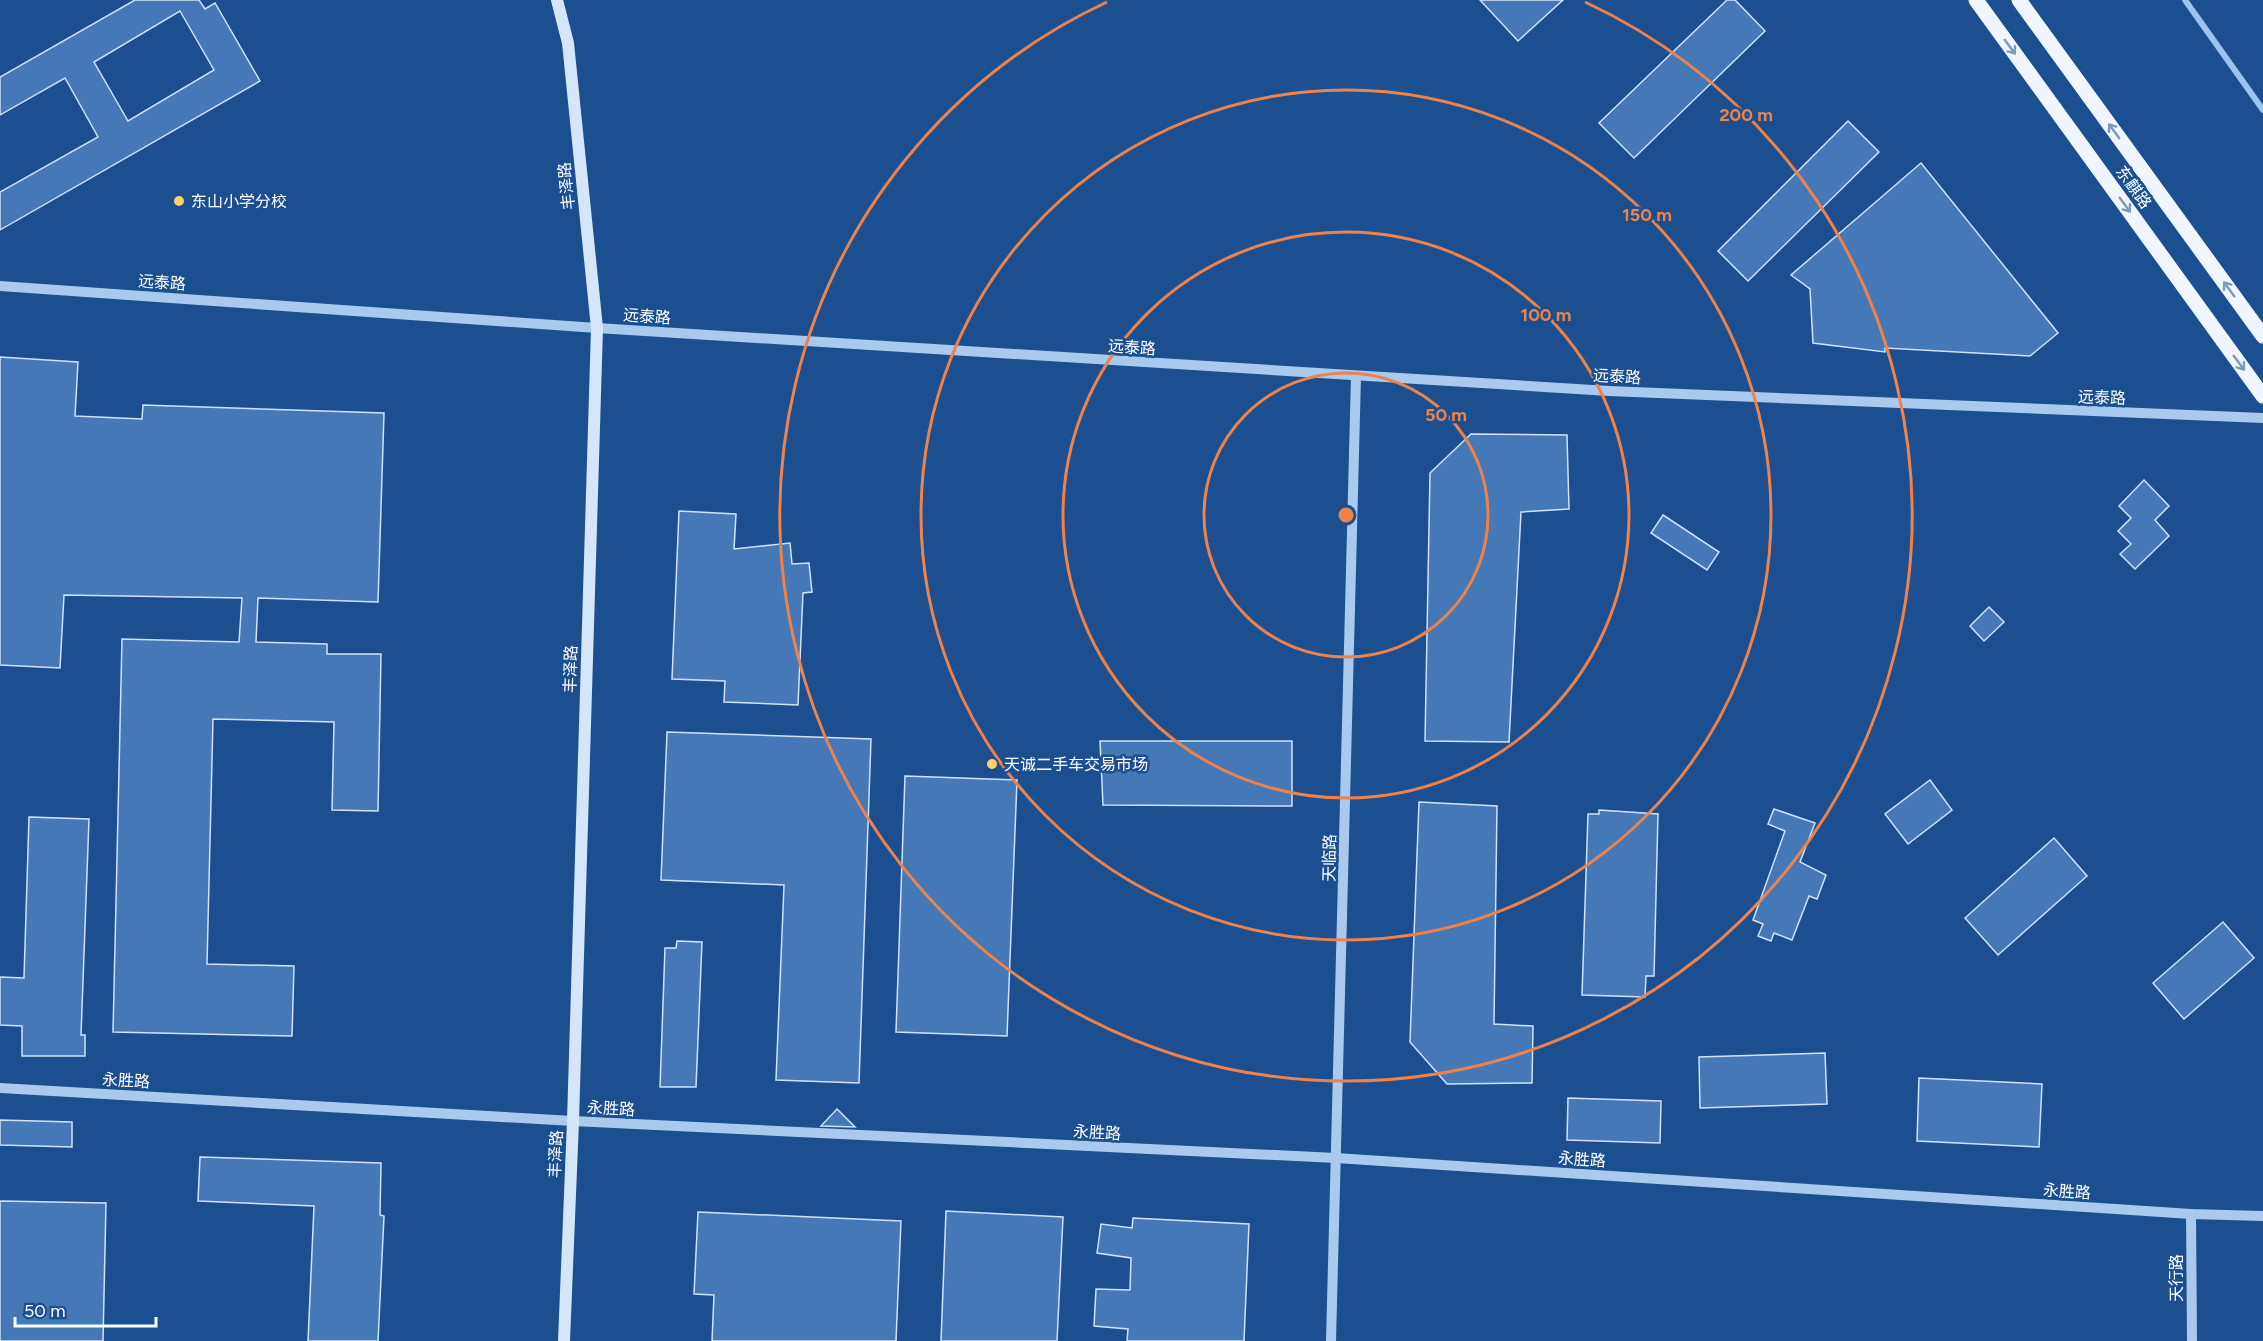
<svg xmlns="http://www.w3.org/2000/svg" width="2263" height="1341" font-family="Figtree,'Noto Sans SC',sans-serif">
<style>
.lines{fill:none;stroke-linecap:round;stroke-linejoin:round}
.stream{stroke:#9cc4f0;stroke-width:6}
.building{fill:#4478b7;stroke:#cfe3fa;stroke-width:1.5;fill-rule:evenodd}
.tertiary{stroke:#a9c9ee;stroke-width:10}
.secondary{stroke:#d6e6fa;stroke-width:12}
.primary{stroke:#f0f6ff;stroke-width:15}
.oneway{stroke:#7b9ac1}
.ring{fill:none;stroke:#ee8249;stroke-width:3}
.poi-dot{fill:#ffd166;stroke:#1b4f8f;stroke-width:2}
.labels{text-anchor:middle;stroke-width:5;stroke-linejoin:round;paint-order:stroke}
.street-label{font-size:16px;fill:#fff;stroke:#1b4f8f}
.poi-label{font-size:16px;fill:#fff;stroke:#1b4f8f;text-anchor:start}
.centre{fill:#ee8249;stroke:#1b4f8f;stroke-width:3}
.ring-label{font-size:18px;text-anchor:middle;font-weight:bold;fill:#ee8249;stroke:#1b4f8f;stroke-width:5;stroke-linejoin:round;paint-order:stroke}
</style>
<rect width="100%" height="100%" fill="#1b4f8f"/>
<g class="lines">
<polyline class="stream" points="2185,0 2263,110"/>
</g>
<g class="building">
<path d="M135,0H199L205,9L215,3L260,81L0,230V192L98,137L65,78L0,115V77ZM180,11L214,70L128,121L94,62Z"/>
<polygon points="1480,0 1563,0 1518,41"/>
<polygon points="1727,0 1735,0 1765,31 1634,158 1599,123"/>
<polygon points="1848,121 1879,152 1748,281 1718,251"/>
<polygon points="1921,163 2058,333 2030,356 1885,348 1885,352 1813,343 1810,289 1791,275"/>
<polygon points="0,357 78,362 75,416 142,419 143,405 384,413 378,602 258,598 256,642 327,644 327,654 381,654 378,811 332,810 334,722 213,719 207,964 294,966 292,1036 113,1032 122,639 239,642 242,598 64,595 60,668 0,665"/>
<polygon points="1471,434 1567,435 1569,509 1521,512 1509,742 1425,741 1430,473"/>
<polygon points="2144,480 2169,506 2155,520 2169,536 2135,569 2120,554 2131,544 2118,531 2131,518 2119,506"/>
<polygon points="679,511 736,514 734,549 790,543 792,564 809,563 812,592 803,593 798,705 724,702 725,681 672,679"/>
<polygon points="1663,515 1719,552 1707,570 1651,533"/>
<polygon points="1989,607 2004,622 1984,641 1970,626"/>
<polygon points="667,732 871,739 859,1083 776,1080 784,885 661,880"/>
<polygon points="1100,741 1292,741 1292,806 1103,805"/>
<polygon points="905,776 1017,780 1007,1036 896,1032"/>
<polygon points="1930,780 1952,810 1908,844 1885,814"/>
<polygon points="1419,802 1497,806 1494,1024 1533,1026 1532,1083 1447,1084 1410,1042"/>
<polygon points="1774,809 1815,823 1800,862 1826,875 1817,899 1809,896 1792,940 1774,933 1771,941 1758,936 1763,924 1753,920 1785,831 1768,824"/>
<polygon points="1599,810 1658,814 1654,976 1646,976 1645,997 1582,995 1588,814 1599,814"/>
<polygon points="29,817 89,819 81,1035 85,1035 85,1056 22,1056 22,1026 0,1025 0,977 24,978"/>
<polygon points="2054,838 2087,876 1998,955 1965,918"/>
<polygon points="2223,922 2254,958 2184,1019 2153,983"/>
<polygon points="677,941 702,942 696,1087 660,1087 665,948 676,948"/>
<polygon points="1825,1053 1827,1104 1700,1108 1699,1057"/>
<polygon points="1919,1078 2042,1084 2039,1147 1917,1141"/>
<polygon points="1568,1098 1661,1101 1660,1143 1567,1140"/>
<polygon points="837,1109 855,1127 821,1126"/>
<polygon points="0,1120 72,1122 72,1147 0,1145"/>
<polygon points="200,1157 381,1163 380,1215 384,1216 378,1341 308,1341 314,1206 198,1201"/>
<polygon points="0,1201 106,1203 103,1341 0,1341"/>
<polygon points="946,1211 1063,1217 1057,1341 941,1341"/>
<polygon points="698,1212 901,1221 896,1341 712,1341 714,1295 694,1294"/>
<polygon points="1133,1218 1249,1224 1244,1341 1127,1341 1128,1329 1094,1326 1096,1289 1130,1290 1131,1258 1097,1253 1101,1224 1132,1228"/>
</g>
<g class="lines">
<g class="tertiary">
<polyline points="0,286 597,328 1609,391 2263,418"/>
<polyline points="0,1088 573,1121 1336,1158 2191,1214 2263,1216"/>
<polyline points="2191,1214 2192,1341"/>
<polyline points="1331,1341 1356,376"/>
</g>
<polyline class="secondary" points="557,0 568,43 597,328 573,1121 564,1341"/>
<g class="primary">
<polyline points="1976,0 2263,396"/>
<polyline points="2019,0 2263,336"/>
</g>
</g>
<defs><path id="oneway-shaft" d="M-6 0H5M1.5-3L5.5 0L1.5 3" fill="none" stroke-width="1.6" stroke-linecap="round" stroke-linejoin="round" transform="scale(1.5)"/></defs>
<g class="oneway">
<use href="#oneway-shaft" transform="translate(2010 47) rotate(54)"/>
<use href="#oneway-shaft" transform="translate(2114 131) rotate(-126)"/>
<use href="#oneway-shaft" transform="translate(2125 205) rotate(54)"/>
<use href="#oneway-shaft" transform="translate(2229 289) rotate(-126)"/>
<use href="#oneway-shaft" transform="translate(2239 363) rotate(54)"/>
</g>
<g class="ring">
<circle cx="1346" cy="515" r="142"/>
<circle cx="1346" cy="515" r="283"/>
<circle cx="1346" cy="515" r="425"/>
<path d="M1585 2A566 566 0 1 1 1107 2"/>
</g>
<g class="poi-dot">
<circle cx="179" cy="201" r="6"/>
<circle cx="992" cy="764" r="6"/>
</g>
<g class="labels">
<g class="street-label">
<text transform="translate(566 186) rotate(-96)" y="6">丰泽路</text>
<text transform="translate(2134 187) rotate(54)" y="6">东麒路</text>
<text transform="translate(162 282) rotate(4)" y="6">远泰路</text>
<text transform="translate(647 316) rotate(4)" y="6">远泰路</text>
<text transform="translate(1132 347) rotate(4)" y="6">远泰路</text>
<text transform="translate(1617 376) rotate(3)" y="6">远泰路</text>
<text transform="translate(2102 397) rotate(2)" y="6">远泰路</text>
<text transform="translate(570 669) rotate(-88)" y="6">丰泽路</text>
<text transform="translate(1329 858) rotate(-89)" y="6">天临路</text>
<text transform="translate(126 1080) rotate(3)" y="6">永胜路</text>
<text transform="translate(611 1108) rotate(3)" y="6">永胜路</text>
<text transform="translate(1097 1132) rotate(3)" y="6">永胜路</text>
<text transform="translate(555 1154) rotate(-87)" y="6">丰泽路</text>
<text transform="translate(1582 1159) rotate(4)" y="6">永胜路</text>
<text transform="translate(2067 1191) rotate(4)" y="6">永胜路</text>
<text transform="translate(2176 1278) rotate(-90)" y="6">天行路</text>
</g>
<g class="poi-label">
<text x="191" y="207">东山小学分校</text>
<text x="1004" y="770">天诚二手车交易市场</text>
</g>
</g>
<circle cx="1346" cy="515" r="9" class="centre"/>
<g class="ring-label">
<text x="1746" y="121">200 m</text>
<text x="1647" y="221">150 m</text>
<text x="1546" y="321">100 m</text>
<text x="1446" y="421">50 m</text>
</g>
<path d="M15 1317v9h141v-9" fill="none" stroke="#ffffff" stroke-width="3"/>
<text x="24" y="1317" font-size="18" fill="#ffffff" stroke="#1b4f8f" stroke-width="4.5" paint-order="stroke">50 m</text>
</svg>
